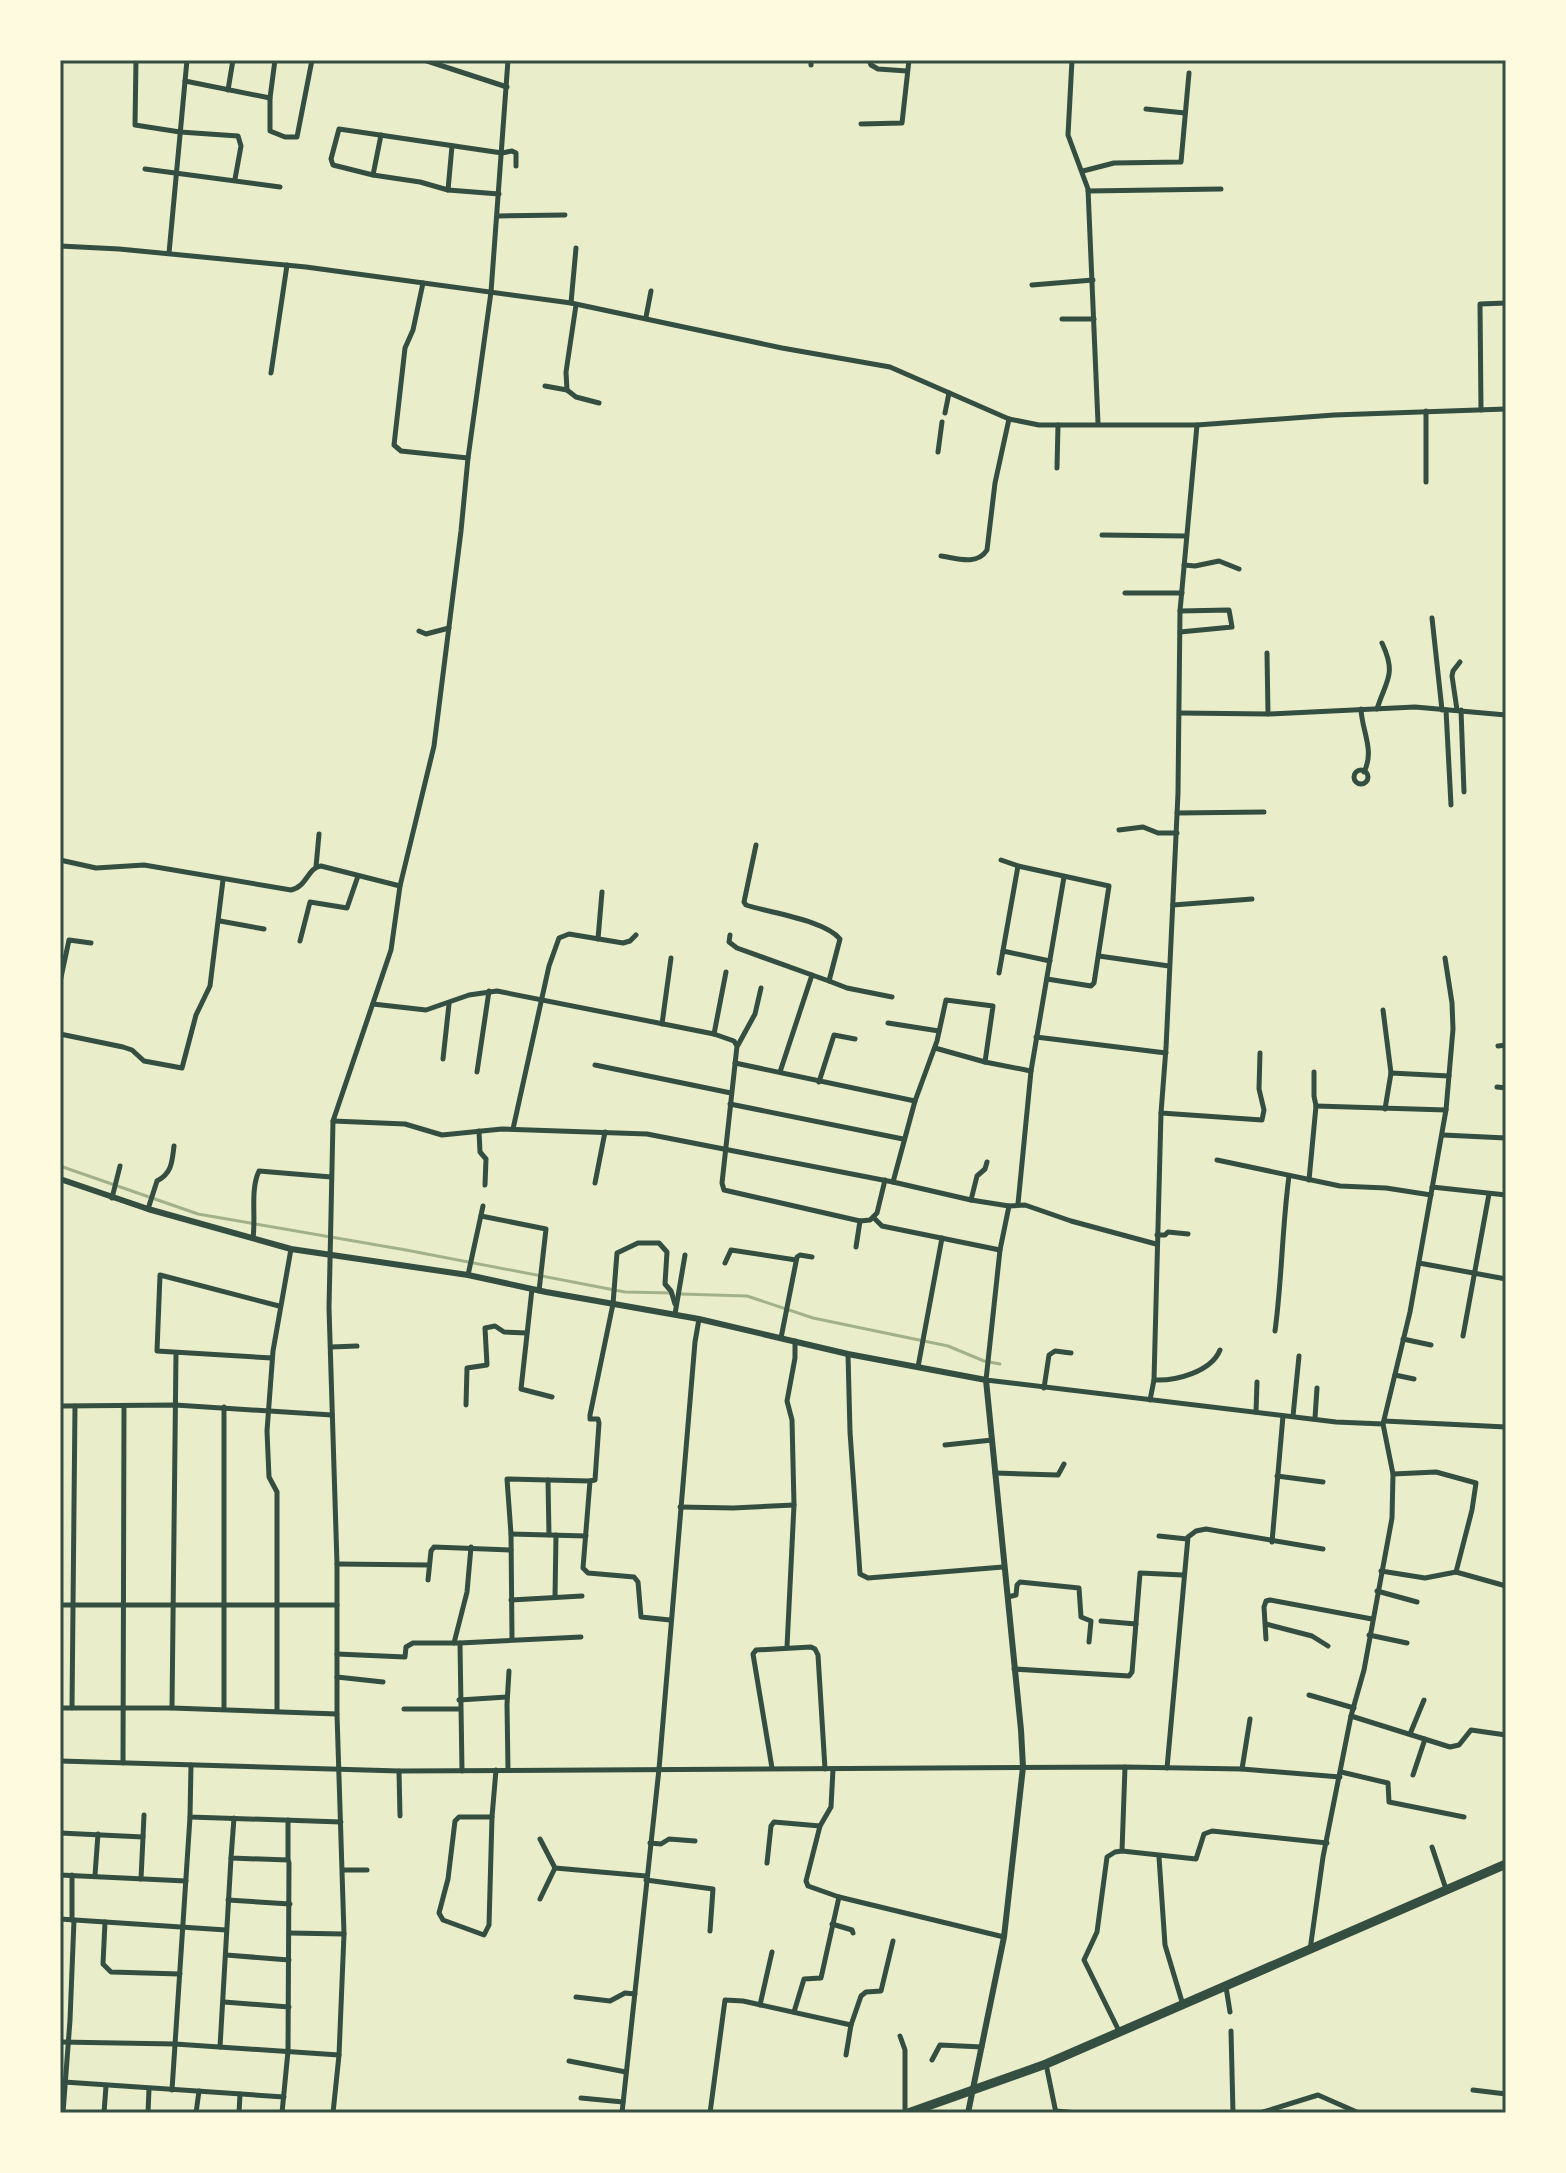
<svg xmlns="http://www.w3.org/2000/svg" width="1566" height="2173" font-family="'Public Sans',sans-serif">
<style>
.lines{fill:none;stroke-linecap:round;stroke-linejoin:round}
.stream{stroke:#a3b18a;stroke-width:3}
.minor{stroke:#344e41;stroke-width:5}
.tertiary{stroke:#344e41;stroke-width:6}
.trunk{stroke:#344e41;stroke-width:9}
.neatline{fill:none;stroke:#344e41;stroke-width:3}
</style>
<rect width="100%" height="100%" fill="#e9edc9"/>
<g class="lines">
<g class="stream">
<polyline points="60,1166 198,1214 406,1250 625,1292 673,1293"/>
<polyline points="681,1294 747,1296 813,1318 948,1346 984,1361 1000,1364"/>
</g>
<g class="minor">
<polyline points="136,60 135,125 180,132 238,136 241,146 235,179"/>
<polyline points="424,60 507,87"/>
<polyline points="869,60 871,65 878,69 907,71"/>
<polyline points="1072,60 1068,135 1088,189 1098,423"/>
<polyline points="811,65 811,60"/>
<polyline points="185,81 270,98 275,60"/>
<polyline points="228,90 233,60"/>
<polyline points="270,98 270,131 285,137 297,137 312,60"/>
<polyline points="1146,109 1185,113"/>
<polyline points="861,124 902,123 909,60"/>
<polyline points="381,135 373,175 420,182 448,190 499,194"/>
<polyline points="145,169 280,187"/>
<polyline points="1083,171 1114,163 1181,162 1189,73"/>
<polyline points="373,175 333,165 331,159 339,129 502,153 512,151 516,153 516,166"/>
<polyline points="448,190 452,146"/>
<polyline points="1088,191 1221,189"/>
<polyline points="498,216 565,215"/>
<polyline points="60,246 119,249 306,267 571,303 782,348 890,367 1009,419 1039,425 1197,425 1334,415 1506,409"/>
<polyline points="169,253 187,60"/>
<polyline points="423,283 413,330 405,348 394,445 401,451 468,458"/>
<polyline points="1032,285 1093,280"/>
<polyline points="571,303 576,248"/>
<polyline points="576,305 566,372 567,390 576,397 599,403"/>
<polyline points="646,317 651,291"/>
<polyline points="1062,319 1094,319"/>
<polyline points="271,373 287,265"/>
<polyline points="545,386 567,390"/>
<polyline points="1481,410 1480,304 1506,303"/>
<polyline points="1426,411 1426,482"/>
<polyline points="945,413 949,393"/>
<polyline points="938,452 942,422"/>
<polyline points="1057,468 1058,425"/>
<polyline points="1102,535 1186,536"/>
<path d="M941,556C956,558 977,566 987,550L995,483L1009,419"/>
<polyline points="1184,565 1195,566 1219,561 1239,569"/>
<polyline points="1125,593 1182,593"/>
<polyline points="1432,618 1442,710"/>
<polyline points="419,631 426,634 449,628"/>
<polyline points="1180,632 1232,627 1229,610 1180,611"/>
<polyline points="1267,653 1268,714"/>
<path d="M1361,709C1362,732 1375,750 1364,772"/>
<path d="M1377,709C1386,680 1397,675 1382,643"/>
<polyline points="1446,710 1451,805"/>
<polyline points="1457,710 1452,676 1453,671 1460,662"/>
<polyline points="1461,710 1464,792"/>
<polyline points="1180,713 1268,714 1415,707 1506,715"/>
<circle cx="1361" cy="777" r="7"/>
<polyline points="1177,813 1264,812"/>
<polyline points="1119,830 1143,827 1158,833 1177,833"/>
<path d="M756,845L744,902L746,905C770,913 825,920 840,939L829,981L812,975L780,1072"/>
<path d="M60,860L96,868L144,865L291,890C308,886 307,868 321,866L400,886"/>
<polyline points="1001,860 1018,866 1109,886 1094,983 1091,986 1047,979"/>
<polyline points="316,867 319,834"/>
<polyline points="1173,905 1252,899"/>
<polyline points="220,921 264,929"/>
<polyline points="730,935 729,942 737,948 812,975"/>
<polyline points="598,939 602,892"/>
<polyline points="300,941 310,902 347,908 358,876"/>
<polyline points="1003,951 1050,961"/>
<polyline points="1099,956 1169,966"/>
<polyline points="999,973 1018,866"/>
<polyline points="829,981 847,988 892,997"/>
<polyline points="60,982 69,940 91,943"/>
<polyline points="373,1004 426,1010 469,995 497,991 714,1034 734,1041 737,1046 722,1183 724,1190 860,1221 870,1220 877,1213 885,1180"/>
<polyline points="1383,1010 1391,1073"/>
<polyline points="888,1023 939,1031"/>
<polyline points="662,1024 671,958"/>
<polyline points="60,1034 123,1047 132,1050 144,1061 182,1068 196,1015 210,986 223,880"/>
<polyline points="714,1034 726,972"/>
<polyline points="1036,1037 1166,1053"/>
<polyline points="738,1045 755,1014 761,988"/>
<polyline points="1498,1046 1506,1045"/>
<polyline points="935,1048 985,1062"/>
<polyline points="443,1059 449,1004"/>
<polyline points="735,1063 915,1101"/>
<polyline points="595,1065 731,1093"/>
<polyline points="477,1072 489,991"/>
<polyline points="819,1082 834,1035 855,1039"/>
<polyline points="1497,1087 1506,1088"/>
<polyline points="730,1104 903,1139"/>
<polyline points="1316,1106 1446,1110"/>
<polyline points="1385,1109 1391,1073 1449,1076"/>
<polyline points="1161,1113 1262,1120 1264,1110 1259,1089 1260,1053"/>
<polyline points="333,1121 405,1124 442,1135 502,1129 647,1134 893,1182 971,1200 1009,1206 1025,1205 1071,1221 1156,1244"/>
<polyline points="513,1129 549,966 559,938 569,934 623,943 630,941 636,935"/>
<polyline points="479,1131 480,1152 486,1159 485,1185"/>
<polyline points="1443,1135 1506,1138"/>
<polyline points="1217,1160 1340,1186 1386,1188 1431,1195"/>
<polyline points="1309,1180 1316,1106 1314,1096 1314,1072"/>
<polyline points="893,1182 915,1101 937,1041 946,1000 993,1006 985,1062 1031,1071"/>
<polyline points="595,1183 605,1132"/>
<polyline points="1432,1187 1506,1195"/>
<polyline points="112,1198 120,1166"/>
<polyline points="971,1200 977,1176 985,1169 987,1162"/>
<polyline points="1018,1204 1031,1071 1064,877"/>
<polyline points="1009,1206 1000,1250 986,1380 1336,1422 1383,1424"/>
<path d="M148,1209L157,1181C172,1173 172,1162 174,1146"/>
<polyline points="481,1216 546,1229 539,1291"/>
<polyline points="874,1218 882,1226 1000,1250"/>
<polyline points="1157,1235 1165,1235 1168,1232 1188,1234"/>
<path d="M253,1238C256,1217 250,1190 259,1171L331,1177"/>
<polyline points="856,1247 860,1221"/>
<polyline points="725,1263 731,1250 796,1260"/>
<polyline points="1419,1263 1506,1279"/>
<polyline points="468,1275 483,1206"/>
<polyline points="532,1289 521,1389 552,1397"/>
<polyline points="675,1314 685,1255"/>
<path d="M1275,1331C1282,1280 1282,1228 1289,1176"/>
<polyline points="1463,1336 1489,1194"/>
<polyline points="781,1338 797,1257 800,1255 812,1257"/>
<polyline points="1403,1339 1431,1345"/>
<polyline points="331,1347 357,1346"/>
<polyline points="848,1354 850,1432 860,1574 868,1578 1003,1567"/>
<polyline points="272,1358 157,1351 160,1275 279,1306"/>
<polyline points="918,1367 942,1238"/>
<polyline points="1395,1375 1414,1379"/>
<path d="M1154,1380C1176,1381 1211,1372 1220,1350"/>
<polyline points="1044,1388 1049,1355 1055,1351 1071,1353"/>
<polyline points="1150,1400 1154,1380 1161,1113 1166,1048 1178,793 1180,611 1197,425"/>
<polyline points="466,1405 467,1368 487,1365 485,1328 495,1326 504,1332 527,1333"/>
<polyline points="60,1406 175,1405 332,1415"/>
<polyline points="1256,1412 1257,1382"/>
<polyline points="1293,1416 1299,1356"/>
<polyline points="1315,1418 1317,1388"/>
<polyline points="1384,1421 1506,1427"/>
<polyline points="945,1445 992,1440"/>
<polyline points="995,1473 1058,1475 1064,1464"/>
<polyline points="1393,1474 1436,1472 1476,1483 1472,1510 1456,1572"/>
<polyline points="1277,1476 1323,1482"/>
<polyline points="548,1480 590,1481"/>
<polyline points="680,1507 733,1508 794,1505"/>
<polyline points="511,1534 586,1536"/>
<polyline points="1159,1536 1187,1539"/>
<polyline points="1272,1542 1283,1416"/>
<polyline points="337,1564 429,1565"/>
<polyline points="1381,1571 1425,1578 1456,1572 1506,1586"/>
<polyline points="428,1580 431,1551 434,1547 511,1550"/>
<polyline points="1377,1591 1417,1602"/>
<polyline points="555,1597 556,1535"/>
<polyline points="1008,1597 1016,1595 1017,1585 1020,1582 1079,1588 1081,1617 1091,1621 1089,1642"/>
<polyline points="511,1600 582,1596"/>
<polyline points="60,1605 337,1605"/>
<polyline points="670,1620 641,1617 638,1582 634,1577 588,1573 583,1568 590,1481 595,1480 599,1423 598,1419 590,1419 590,1415 613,1304 617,1253 638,1243 659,1243 667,1252 665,1284 671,1291 675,1304"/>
<polyline points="1101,1621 1136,1624"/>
<polyline points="1266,1624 1312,1636 1328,1646"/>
<polyline points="1369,1635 1407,1643"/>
<polyline points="512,1638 511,1534 507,1479 548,1480 549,1535"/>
<polyline points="1266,1639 1264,1607 1266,1601 1270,1600 1372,1619"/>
<polyline points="454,1643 467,1592 471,1547"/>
<polyline points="460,1643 581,1637"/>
<polyline points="787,1647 794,1505 792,1420 787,1401 795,1358 795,1341"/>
<polyline points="337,1654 405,1657 406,1647 413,1643 460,1643 462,1771"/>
<polyline points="1014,1669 1129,1676 1132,1672 1140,1573 1183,1575"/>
<polyline points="337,1677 383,1682"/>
<polyline points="1309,1695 1354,1708"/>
<polyline points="459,1700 507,1697"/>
<polyline points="60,1708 172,1708 337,1714"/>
<polyline points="72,1708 75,1406"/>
<polyline points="172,1708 176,1353"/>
<polyline points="224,1709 224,1407"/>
<polyline points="404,1709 459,1709"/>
<polyline points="277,1711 277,1492 269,1477 267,1431 273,1351 291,1249"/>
<polyline points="1351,1716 1450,1747 1459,1745 1471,1730 1506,1735"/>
<polyline points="1410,1734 1424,1700"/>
<polyline points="60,1761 399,1771 1125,1767 1242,1769 1340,1777"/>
<polyline points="123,1763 124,1406"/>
<polyline points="191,1765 190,1817 341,1822"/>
<polyline points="1125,1767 1122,1851 1196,1859 1204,1834 1212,1831 1327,1843"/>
<polyline points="772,1768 753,1654 756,1650 811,1647 815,1649 818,1655 825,1769"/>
<polyline points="1167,1768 1188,1537 1196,1531 1206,1529 1323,1549"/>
<polyline points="833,1769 831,1807 820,1826 806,1881 808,1886 839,1897 1004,1937"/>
<polyline points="1242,1769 1250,1719"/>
<polyline points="508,1770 507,1704 509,1671"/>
<polyline points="399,1771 400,1816"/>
<polyline points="1341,1772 1388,1783 1389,1802 1464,1817"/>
<polyline points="1413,1775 1425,1739"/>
<polygon points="459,1817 492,1817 489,1925 484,1935 443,1920 439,1913 448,1879 455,1821"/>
<polyline points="492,1817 496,1770"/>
<polyline points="234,1818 231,1858 288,1860 289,1863 288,2051 282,2113"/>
<polyline points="288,1820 288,1860"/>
<polyline points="60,1833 143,1837 144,1815"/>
<polyline points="540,1839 555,1868 646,1876"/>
<polyline points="650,1843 661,1844 669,1839 695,1841"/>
<polyline points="1432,1847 1446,1889"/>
<polyline points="1159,1857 1165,1945 1183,2005"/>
<polyline points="767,1863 771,1826 774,1822 820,1826"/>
<polyline points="343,1870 367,1870"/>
<polyline points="60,1875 186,1881"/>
<polyline points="95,1875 98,1834"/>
<polyline points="141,1879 143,1837"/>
<polyline points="646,1880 713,1889 710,1931"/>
<polyline points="540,1899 555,1868"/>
<polyline points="228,1900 290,1904"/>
<polyline points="60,1919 226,1930"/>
<polyline points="72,1920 72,1875"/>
<polyline points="105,1922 103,1964 111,1972 180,1974"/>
<polyline points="832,1924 852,1930 853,1933"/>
<polyline points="289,1933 344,1934"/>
<polyline points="1310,1950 1323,1857 1351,1716 1364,1670 1392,1518 1393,1474 1383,1424 1410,1312 1446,1110 1453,1029 1452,1003 1445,958"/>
<polyline points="226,1955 289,1960"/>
<polyline points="1226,1987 1230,2012"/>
<polyline points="576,1997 610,2001 625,1993 635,1994"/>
<polyline points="224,2002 289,2007"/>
<polyline points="760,2005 772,1952"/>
<polyline points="794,2012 804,1979 821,1978 839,1897"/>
<polyline points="851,2025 861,1996 866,1992 881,1991 893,1941"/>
<polyline points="1119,2031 1084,1960 1097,1932 1107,1857 1115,1852 1122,1851"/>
<polyline points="1231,2031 1233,2113"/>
<polyline points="900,2036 905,2050 905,2113"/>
<polyline points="60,2042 175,2044 339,2055"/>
<polyline points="220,2047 231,1858"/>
<polyline points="932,2060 940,2045 982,2047"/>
<polyline points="569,2061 626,2072"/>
<polyline points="1046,2064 1056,2113"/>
<polyline points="64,2082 284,2097"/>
<polyline points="172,2090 190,1817"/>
<polyline points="1473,2090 1506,2094"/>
<polyline points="581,2098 623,2102"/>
<polyline points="1056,2111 1078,2113"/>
<polyline points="63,2113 70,2020 74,1920"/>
<polyline points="104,2113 106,2086"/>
<polyline points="148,2113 149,2089"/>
<polyline points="196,2113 199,2091"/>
<polyline points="239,2113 240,2094"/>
<polyline points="333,2113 339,2055 344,1934 337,1714 337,1564 329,1308 333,1121 391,950 400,886 434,746 461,531 468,458 491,292 508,60"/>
<polyline points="622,2113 659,1769 695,1342 699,1319"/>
<polyline points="710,2113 725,2000 743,2001 851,2025 846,2055"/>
<polyline points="1260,2113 1318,2095 1359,2113"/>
</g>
<polyline class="tertiary" points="60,1179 148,1209 291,1249 468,1275 546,1292 699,1319 848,1354 986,1380 1021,1730 1023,1767 1004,1937 968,2113"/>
<polyline class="trunk" points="908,2113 1046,2064 1506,1864"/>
</g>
<rect width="1566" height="2173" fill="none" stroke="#fefae0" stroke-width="124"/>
<rect x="62" y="62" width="1442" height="2049" class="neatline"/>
</svg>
